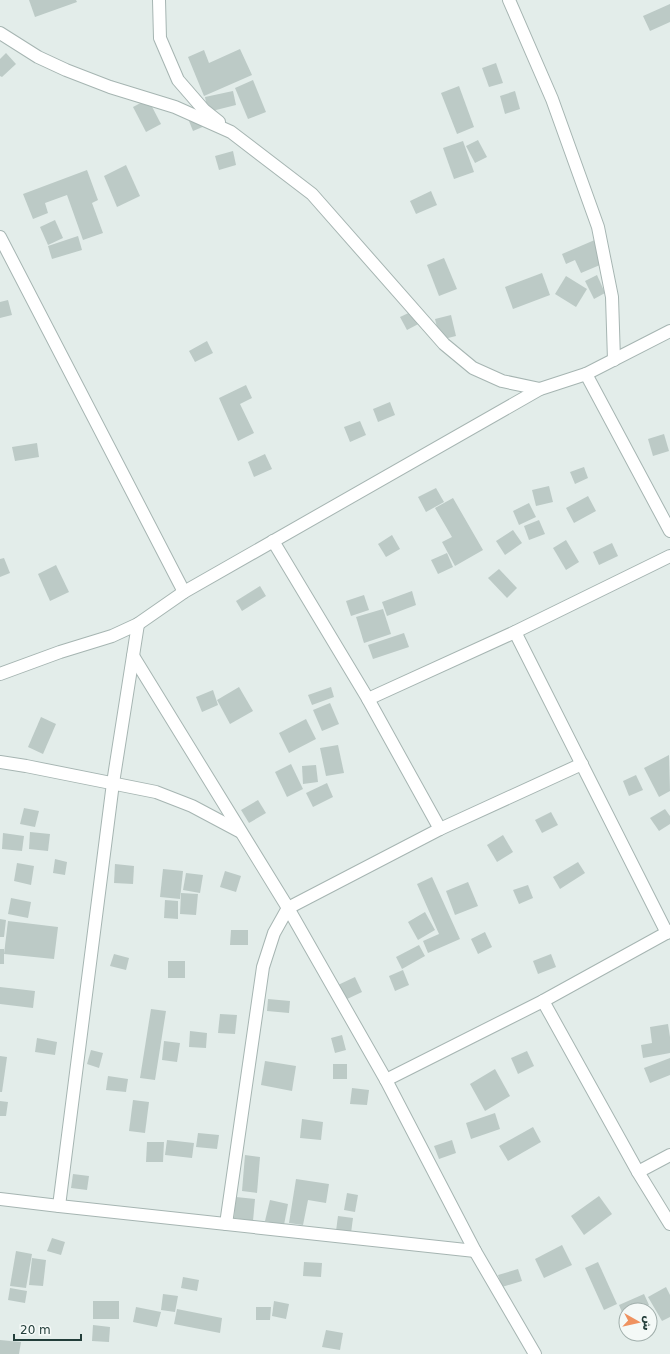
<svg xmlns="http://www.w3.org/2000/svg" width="670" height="1354" font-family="'DejaVu Sans',Cairo,sans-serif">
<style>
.building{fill:#bccac6}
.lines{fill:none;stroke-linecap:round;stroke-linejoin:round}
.street-casing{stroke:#a6b5b2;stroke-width:14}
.street{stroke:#fff;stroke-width:12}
</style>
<rect width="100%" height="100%" fill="#e3edea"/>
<g class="building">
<polygon points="29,0 76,0 77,2 35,17"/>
<polygon points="670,4 670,22 650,31 643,16"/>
<polygon points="240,49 252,75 204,96 188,57 204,50 209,63"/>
<polygon points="6,53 16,64 2,77 0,76 0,59"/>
<polygon points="496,63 503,83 489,87 482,68"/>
<polygon points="253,80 266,112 248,119 235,88"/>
<polygon points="459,86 474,127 457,134 441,93"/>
<polygon points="233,91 236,105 208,112 205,97"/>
<polygon points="515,91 520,109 505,114 500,96"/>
<polygon points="148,99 161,124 146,132 133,107"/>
<polygon points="204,104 212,123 193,131 185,111"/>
<polygon points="478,140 487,157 475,163 466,146"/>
<polygon points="463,141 474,172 454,179 443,148"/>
<polygon points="233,151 236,165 219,170 215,156"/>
<polygon points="126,165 140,196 117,207 104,176"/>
<polygon points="87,170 98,200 92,203 103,233 83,240 67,195 45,203 48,213 33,219 23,194"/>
<polygon points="431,191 437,205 416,214 410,201"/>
<polygon points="55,220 63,238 48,245 40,227"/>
<polygon points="78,236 82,250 52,259 48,246"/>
<polygon points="597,239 607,262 581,273 575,260 566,264 562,254"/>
<polygon points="444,258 457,289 439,296 427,265"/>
<polygon points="542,273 550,295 513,309 505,287"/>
<polygon points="597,275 605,293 594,299 585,281"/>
<polygon points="566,276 587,289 576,307 555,294"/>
<polygon points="8,300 12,315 0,318 0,302"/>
<polygon points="417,309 424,321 407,330 400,317"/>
<polygon points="451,315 456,336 440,340 435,319"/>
<polygon points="207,341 213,353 195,362 189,351"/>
<polygon points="246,385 252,398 240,404 254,433 238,441 219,398"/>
<polygon points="390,402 395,415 378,422 373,409"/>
<polygon points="360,421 366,435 350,442 344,427"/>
<polygon points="664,434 669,451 653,456 648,439"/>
<polygon points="37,443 39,457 15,461 12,447"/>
<polygon points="265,454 272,469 254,477 248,462"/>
<polygon points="584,467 588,478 575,484 570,472"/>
<polygon points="549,486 553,502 536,506 532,490"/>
<polygon points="436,488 444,502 426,512 418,497"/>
<polygon points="588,496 596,511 574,523 566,508"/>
<polygon points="453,498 483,550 455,566 442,542 452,537 435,508"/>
<polygon points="529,503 536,517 519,525 513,511"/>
<polygon points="539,520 545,534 529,540 524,526"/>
<polygon points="513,530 522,543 505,555 496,541"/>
<polygon points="392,535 400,549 386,557 378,544"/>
<polygon points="566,540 579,562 566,570 553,548"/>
<polygon points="612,543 618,556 599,565 593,552"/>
<polygon points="447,553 453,567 438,574 431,560"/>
<polygon points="4,558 10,573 0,577 0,559"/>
<polygon points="56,565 69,592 50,601 38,574"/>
<polygon points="499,569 517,588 507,598 488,578"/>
<polygon points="260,586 266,596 242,611 236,601"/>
<polygon points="412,591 416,605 387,616 382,602"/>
<polygon points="364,595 369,610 351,616 346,601"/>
<polygon points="383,609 391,634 364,643 356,617"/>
<polygon points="404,633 409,647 373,659 368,645"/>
<polygon points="239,687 253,711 230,724 217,700"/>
<polygon points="331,687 334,697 312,705 308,695"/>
<polygon points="213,690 218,705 202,712 196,697"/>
<polygon points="330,703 339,724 322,731 313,710"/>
<polygon points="41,717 56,724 43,754 28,747"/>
<polygon points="306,719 316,739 289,753 279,733"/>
<polygon points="338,745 344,773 326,776 320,748"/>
<polygon points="669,755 670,791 659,797 644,768"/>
<polygon points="291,764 303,789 287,797 275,772"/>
<polygon points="316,765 318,782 303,784 302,766"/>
<polygon points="636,775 643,790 629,796 623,781"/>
<polygon points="327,783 333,797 313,807 306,793"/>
<polygon points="258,800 266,813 249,823 241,810"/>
<polygon points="24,808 39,811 35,827 20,824"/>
<polygon points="665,809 670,816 670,824 659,831 650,818"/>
<polygon points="551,812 558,825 542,833 535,820"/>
<polygon points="30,832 50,834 48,851 29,849"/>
<polygon points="3,833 24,836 22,851 2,849"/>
<polygon points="503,835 513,852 497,862 487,845"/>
<polygon points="55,859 67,862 65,875 53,873"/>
<polygon points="578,862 585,873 560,889 553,877"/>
<polygon points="17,863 34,866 31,885 14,881"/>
<polygon points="115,864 134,866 133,884 114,883"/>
<polygon points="163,869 183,871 180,899 160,897"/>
<polygon points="225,871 241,876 236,892 220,887"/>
<polygon points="186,873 203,875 200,893 183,890"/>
<polygon points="432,877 460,939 428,953 423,941 439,934 417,884"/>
<polygon points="468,882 478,906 455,915 446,891"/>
<polygon points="528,885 533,898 519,904 513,890"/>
<polygon points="181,893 198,894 196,915 180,914"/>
<polygon points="11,898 31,902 28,918 8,914"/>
<polygon points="165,900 178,901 178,919 164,918"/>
<polygon points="425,912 435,930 418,940 408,922"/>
<polygon points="0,919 6,920 4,937 0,937"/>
<polygon points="8,921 58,927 54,959 4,954"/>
<polygon points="231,930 248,930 248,945 230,945"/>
<polygon points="485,932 492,947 478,954 471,939"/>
<polygon points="419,945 425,956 402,969 396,957"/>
<rect x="0" y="949" width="4" height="15"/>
<polygon points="114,954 129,958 126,970 110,966"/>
<polygon points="551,954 556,967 538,974 533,961"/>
<rect x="168" y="961" width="17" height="17"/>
<polygon points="403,970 409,985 395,991 389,976"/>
<polygon points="355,977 362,992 345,1000 338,985"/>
<polygon points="0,987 35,991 33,1008 0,1004"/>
<polygon points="268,999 290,1001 289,1013 267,1011"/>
<polygon points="151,1009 166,1011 155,1080 140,1078"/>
<polygon points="220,1014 237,1015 235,1034 218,1033"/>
<polygon points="668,1024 670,1037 670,1053 643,1058 641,1045 652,1043 650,1027"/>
<polygon points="190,1031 207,1033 206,1048 189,1047"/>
<polygon points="342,1035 346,1050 335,1053 331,1038"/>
<polygon points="37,1038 57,1042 55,1055 35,1052"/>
<polygon points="164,1041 180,1043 177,1062 162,1060"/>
<polygon points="91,1050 103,1053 99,1068 87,1064"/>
<polygon points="527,1051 534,1066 518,1074 511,1058"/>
<polygon points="0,1056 7,1057 2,1092 0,1092"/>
<polygon points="670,1058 670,1075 650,1083 644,1068"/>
<polygon points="265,1061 296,1066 292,1091 261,1085"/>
<rect x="333" y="1064" width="14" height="15"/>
<polygon points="495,1069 510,1096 485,1111 470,1084"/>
<polygon points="108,1076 128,1079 126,1092 106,1090"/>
<polygon points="352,1088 369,1090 367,1105 350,1104"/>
<polygon points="133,1100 149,1102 145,1133 129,1131"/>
<polygon points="0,1101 8,1102 6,1116 0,1116"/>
<polygon points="495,1113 500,1129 471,1139 466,1123"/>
<polygon points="302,1119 323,1122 321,1140 300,1138"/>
<polygon points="533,1127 541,1142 508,1161 499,1146"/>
<polygon points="198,1133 219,1135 217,1149 196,1147"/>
<polygon points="167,1140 194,1143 192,1158 165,1155"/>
<polygon points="452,1140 456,1153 439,1159 434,1146"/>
<polygon points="147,1142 164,1142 163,1162 146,1162"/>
<polygon points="245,1155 260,1157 257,1193 242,1191"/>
<polygon points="73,1174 89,1176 87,1190 71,1188"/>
<polygon points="296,1179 329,1184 326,1203 308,1200 303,1225 289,1223"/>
<polygon points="347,1193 358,1195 355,1212 344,1210"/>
<polygon points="599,1196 612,1214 584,1235 571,1216"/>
<polygon points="236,1197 255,1199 253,1221 234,1218"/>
<polygon points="270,1200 288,1204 284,1225 265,1221"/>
<polygon points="338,1216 353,1218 351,1233 336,1231"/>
<polygon points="52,1238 65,1242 61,1255 47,1251"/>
<polygon points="562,1245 572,1265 544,1278 535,1259"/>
<polygon points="16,1251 32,1254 26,1288 10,1286"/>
<polygon points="32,1258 46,1260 43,1286 29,1285"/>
<polygon points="304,1262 322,1263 321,1277 303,1276"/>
<polygon points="598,1262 617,1304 604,1310 585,1268"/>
<polygon points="518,1269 522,1281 502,1287 498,1275"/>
<polygon points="183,1277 199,1280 197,1291 181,1288"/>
<polygon points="666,1287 670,1295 670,1317 662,1321 648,1297"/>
<polygon points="10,1288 27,1291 25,1303 8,1300"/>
<polygon points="163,1294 178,1296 175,1312 161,1310"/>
<polygon points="644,1294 649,1305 639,1310 626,1310 626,1316 624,1317 619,1305"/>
<rect x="93" y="1301" width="26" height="18"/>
<polygon points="274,1301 289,1304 286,1319 272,1316"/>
<polygon points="136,1307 161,1312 157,1327 133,1322"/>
<polygon points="256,1307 271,1307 270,1320 256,1320"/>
<polygon points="177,1309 222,1318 220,1333 174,1324"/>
<polygon points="93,1325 110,1327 109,1342 92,1341"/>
<polygon points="326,1330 343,1333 340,1350 322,1347"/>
<polygon points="0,1340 21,1342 19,1354 0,1354"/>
</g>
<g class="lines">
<g class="street-casing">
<g id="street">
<polyline points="159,0 160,38 178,80 204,110 219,122"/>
<polyline points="509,0 552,99 598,227 612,297 614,360"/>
<polyline points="0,33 38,57 66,70 110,87 175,107 231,132 312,194 444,344 473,368 502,381 540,389"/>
<polyline points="0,237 184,592"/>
<polyline points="586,374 670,531"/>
<polyline points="273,541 368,699 440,829"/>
<polyline points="515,632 667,933"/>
<polyline points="133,656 288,908 386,1080 475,1251 535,1354"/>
<polyline points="0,674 60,652 112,636 138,624 184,592 540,389 586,374 670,331"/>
<polyline points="368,699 515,632 670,556"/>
<polyline points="0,762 26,766 156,792 192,806 239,831"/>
<polyline points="543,1001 638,1172 670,1224"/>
<polyline points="386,1080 543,1001 670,931"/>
<polyline points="638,1172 670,1155"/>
<polyline points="0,1199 59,1206 475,1251"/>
<polyline points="59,1206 113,783 138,624"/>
<polyline points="226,1224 263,967 274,933 288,908 440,829 582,764"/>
</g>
</g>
<use href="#street" class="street"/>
</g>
<g transform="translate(638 1322) rotate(98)"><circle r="19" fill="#f4f9f7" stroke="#a0aeab"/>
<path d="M0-3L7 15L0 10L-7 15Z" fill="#ef9260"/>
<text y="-6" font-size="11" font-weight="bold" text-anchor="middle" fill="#233e3a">ش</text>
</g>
<path d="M14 1334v6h67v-6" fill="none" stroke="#233e3a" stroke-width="2"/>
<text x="20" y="1334" font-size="12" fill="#233e3a" stroke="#f4f9f7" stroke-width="3" paint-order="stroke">20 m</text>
</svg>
